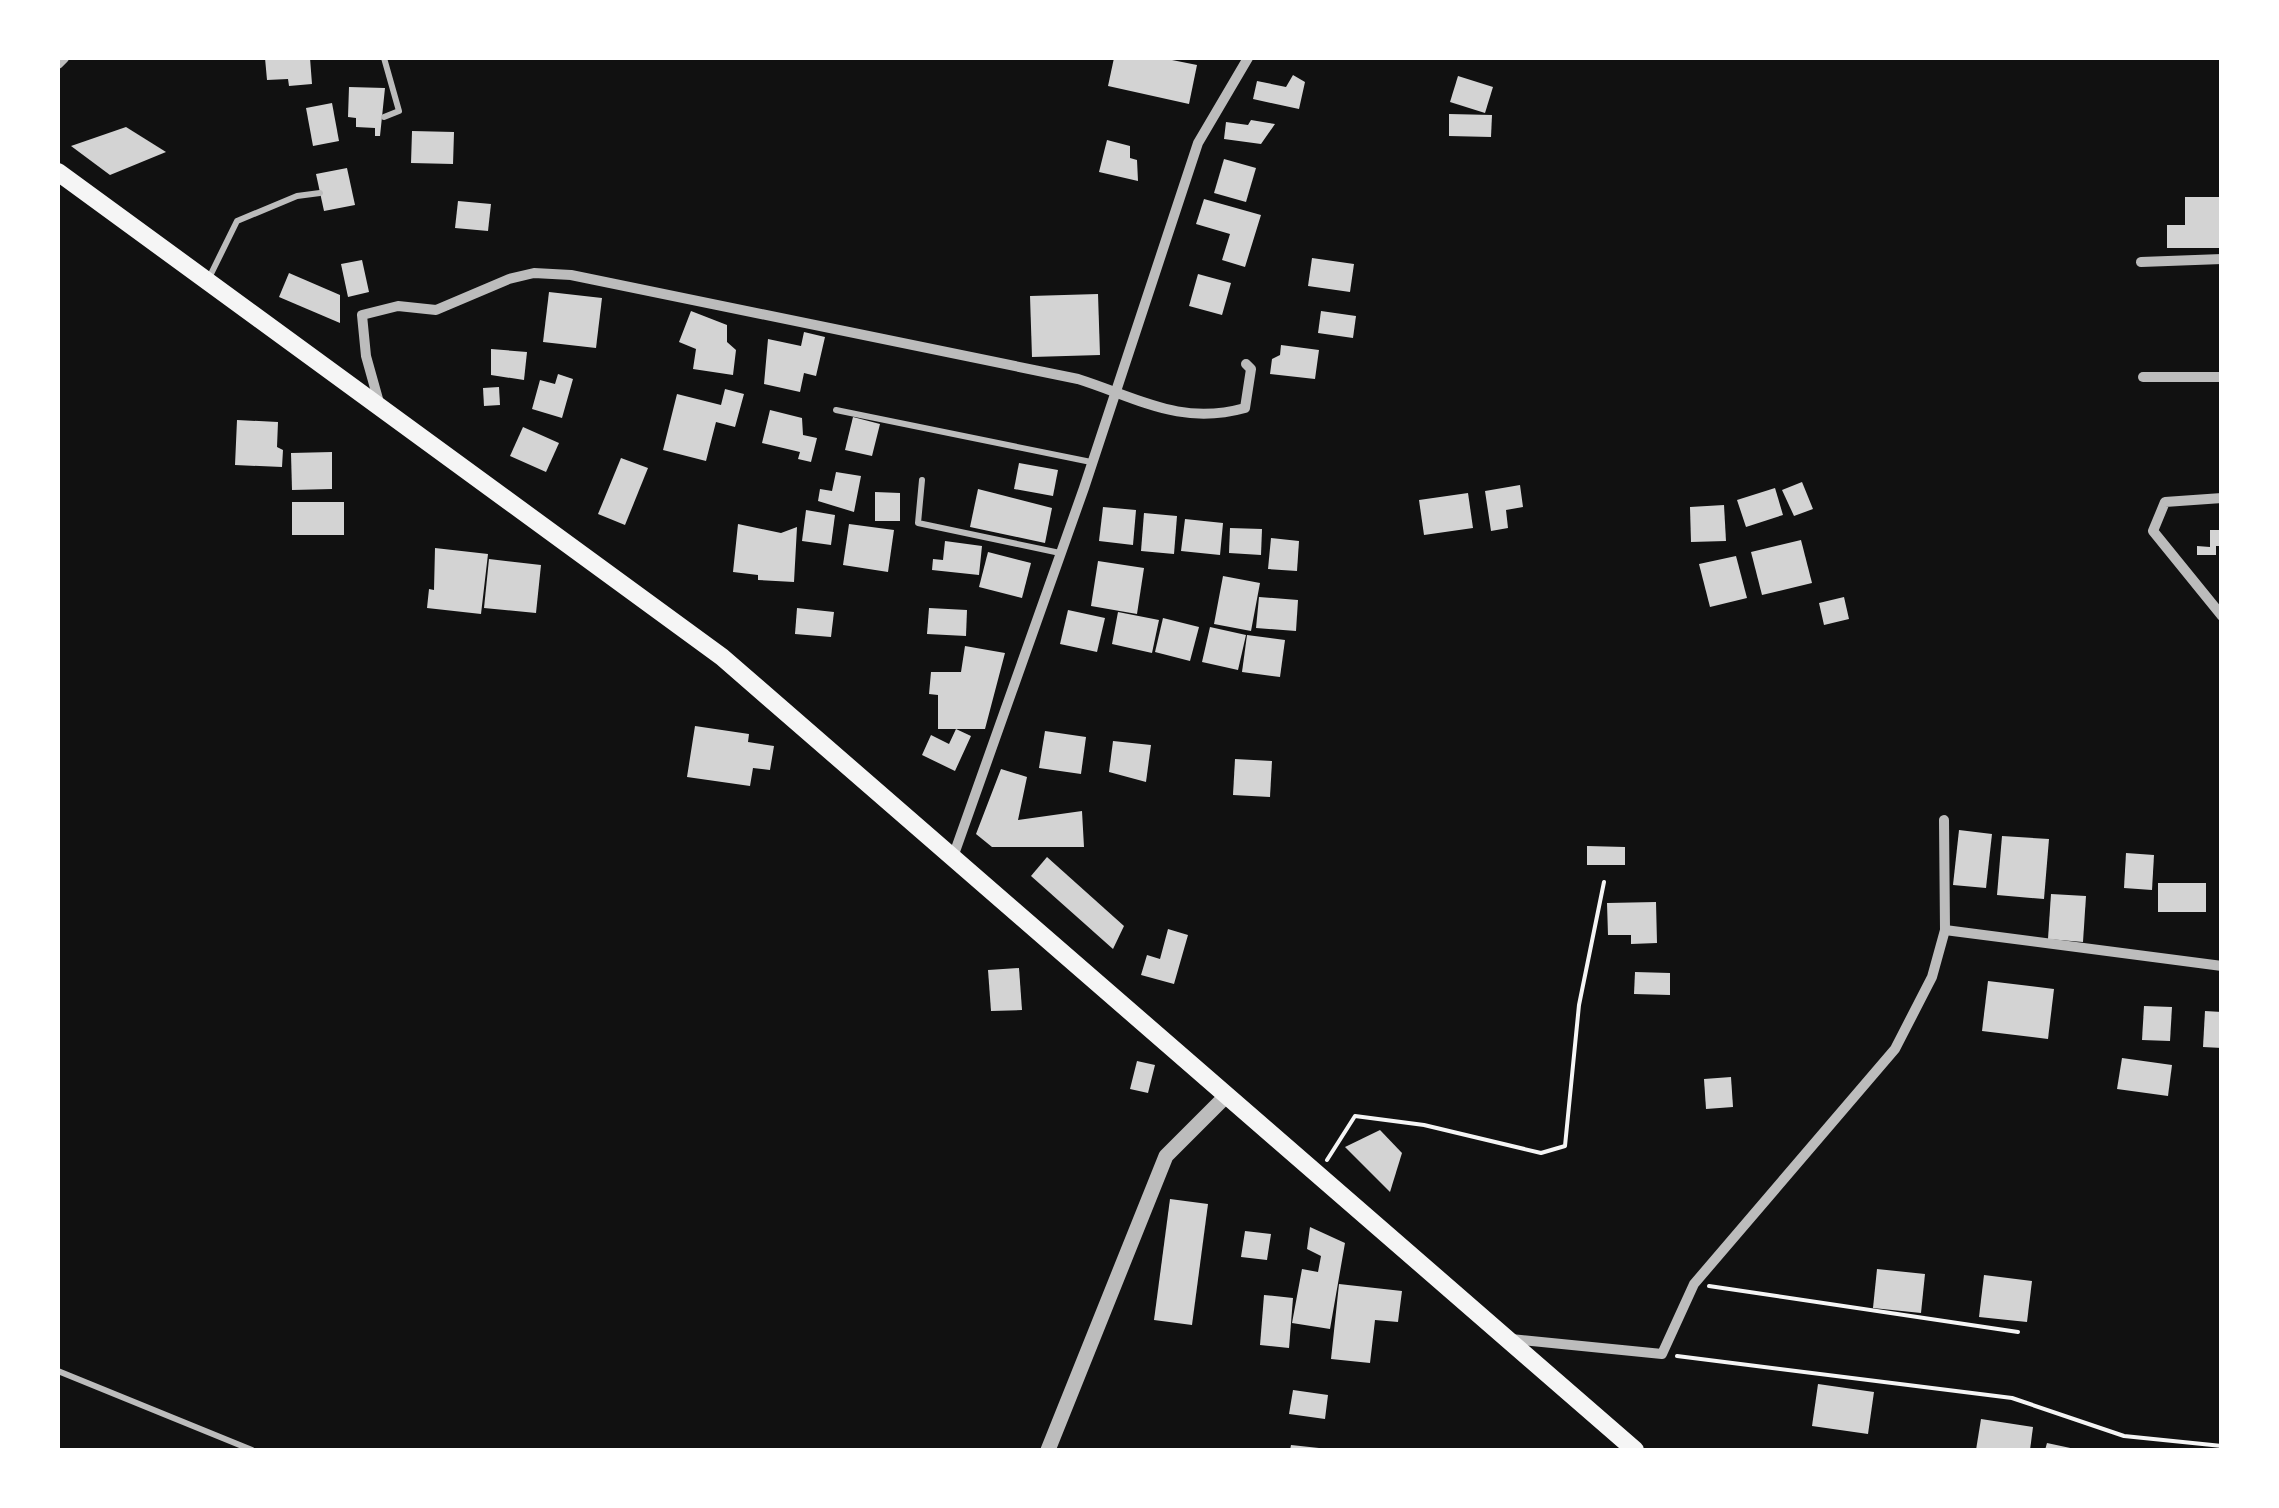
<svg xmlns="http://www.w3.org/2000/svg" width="2279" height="1508" font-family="Jost,sans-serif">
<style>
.building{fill:#d3d3d3}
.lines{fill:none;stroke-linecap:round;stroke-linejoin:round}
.path{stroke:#f5f5f5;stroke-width:4}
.service{stroke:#bcbcbc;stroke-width:6}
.minor{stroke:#bcbcbc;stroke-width:10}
.tertiary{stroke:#bcbcbc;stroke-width:15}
.secondary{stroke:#f5f5f5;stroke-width:18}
</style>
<rect width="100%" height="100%" fill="#111"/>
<g class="building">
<polygon points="265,58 310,58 312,84 289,86 288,79 267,80"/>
<polygon points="1114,58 1162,58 1197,65 1189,104 1108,86"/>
<polygon points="1293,75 1305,82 1299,109 1253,99 1257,81 1286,87"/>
<polygon points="1458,76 1493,87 1485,113 1450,102"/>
<polygon points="349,87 385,88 380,136 375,136 375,128 356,127 356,118 348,117"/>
<polygon points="332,103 339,141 313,146 306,108"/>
<polygon points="1449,114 1492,115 1491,137 1449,136"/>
<polygon points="1251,120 1275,124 1261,144 1224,139 1226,122 1248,125"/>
<polygon points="126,127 166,152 110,175 71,146"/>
<polygon points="412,131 454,132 453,164 411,163"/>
<polygon points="1107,140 1130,146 1130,158 1137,160 1138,181 1099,172"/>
<polygon points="1224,159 1256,168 1246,202 1214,193"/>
<polygon points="347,168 355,205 324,211 316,174"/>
<polygon points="2185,197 2222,197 2222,248 2167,248 2167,225 2185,225"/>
<polygon points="1204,199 1261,215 1245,267 1222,260 1230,234 1196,224"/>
<polygon points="458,201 491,204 488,231 455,228"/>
<polygon points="1312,258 1354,264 1350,292 1308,286"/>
<polygon points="362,260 369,292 348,297 341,264"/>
<polygon points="289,273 340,295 340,323 279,297"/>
<polygon points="1198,274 1231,283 1222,315 1189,306"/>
<polygon points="549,292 602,298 596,348 543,342"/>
<polygon points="1098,294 1100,355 1032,357 1030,296"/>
<polygon points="691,311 727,325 727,342 736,350 733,375 693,369 696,349 679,342"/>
<polygon points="1321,311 1356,316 1353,338 1318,333"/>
<polygon points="804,332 825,337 816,376 804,373 800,392 764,384 768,339 801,346"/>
<polygon points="1281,345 1319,350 1315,379 1270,374 1272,359 1280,355"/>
<polygon points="491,349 527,352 524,380 491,375"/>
<polygon points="558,374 573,379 562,418 532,409 540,380 555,384"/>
<polygon points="499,387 500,405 484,406 483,388"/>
<polygon points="725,389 744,394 735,427 716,422 706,461 663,450 677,394 721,405"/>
<polygon points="770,410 802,418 803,435 817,438 811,462 798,459 800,452 762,443"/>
<polygon points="853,417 880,424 872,456 845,450"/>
<polygon points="237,420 278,422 277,447 283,450 282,467 235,465"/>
<polygon points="523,427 559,443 546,472 510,456"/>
<polygon points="332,452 332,489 292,490 291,453"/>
<polygon points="621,458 648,468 625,525 598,514"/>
<polygon points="1019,463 1058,470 1053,496 1014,489"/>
<polygon points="836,472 861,476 854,512 818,501 820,489 832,491"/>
<polygon points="1802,482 1813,509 1794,516 1782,490"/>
<polygon points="1520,485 1523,507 1506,510 1508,528 1491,531 1485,491"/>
<polygon points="1775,488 1783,515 1746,527 1737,500"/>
<polygon points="978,489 1052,508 1045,543 970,527"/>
<polygon points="875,492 900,493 900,521 875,521"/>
<polygon points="1468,493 1473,528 1424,535 1419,500"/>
<rect x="292" y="502" width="52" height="33"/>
<polygon points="1724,505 1726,541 1691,542 1690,507"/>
<polygon points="1103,507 1136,510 1133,545 1099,541"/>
<polygon points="806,510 835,515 831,545 802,541"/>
<polygon points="1144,513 1177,516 1174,554 1141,551"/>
<polygon points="1185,519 1223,523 1220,555 1181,551"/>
<polygon points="738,524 781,533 797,527 794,582 758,580 758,575 733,572"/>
<polygon points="849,524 894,530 888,572 843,565"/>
<polygon points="1230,528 1262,529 1261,555 1229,553"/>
<polygon points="2210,530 2222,530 2222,546 2216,546 2216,555 2197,555 2197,546 2210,547"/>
<polygon points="1271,538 1299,541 1297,571 1268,569"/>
<polygon points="1801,540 1812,583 1762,595 1751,552"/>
<polygon points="945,541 982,546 979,575 932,570 933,559 943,560"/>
<polygon points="435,548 488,554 481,614 427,608 429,589 434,590"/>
<polygon points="988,552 1031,563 1022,598 979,587"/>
<polygon points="1736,556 1747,598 1710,607 1699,564"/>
<polygon points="489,559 541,565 536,613 484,608"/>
<polygon points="1098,561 1144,568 1137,614 1091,606"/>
<polygon points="1223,576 1260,583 1251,631 1214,624"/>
<polygon points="1259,597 1298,600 1296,631 1256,628"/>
<polygon points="1844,597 1849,619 1824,625 1819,603"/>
<polygon points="797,608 834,612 831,637 795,634"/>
<polygon points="929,608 967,610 966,636 927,634"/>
<polygon points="1068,610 1105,618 1097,652 1060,644"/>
<polygon points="1118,612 1159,620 1152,653 1112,644"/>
<polygon points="1163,618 1199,627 1190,661 1155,652"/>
<polygon points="1210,627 1246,635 1238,670 1202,662"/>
<polygon points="1247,635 1285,640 1280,677 1242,672"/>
<polygon points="965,646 1005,653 985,729 956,729 971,736 955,771 922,755 931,735 949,744 956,729 938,729 938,695 929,694 931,672 961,672"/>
<polygon points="695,726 749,734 748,742 774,746 770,770 753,768 750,786 687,777"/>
<polygon points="1045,731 1086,737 1081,774 1039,768"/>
<polygon points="1113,741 1151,745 1146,782 1109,772"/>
<polygon points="1235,759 1272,761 1270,797 1233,795"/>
<polygon points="1001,769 1027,777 1018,820 1082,811 1084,847 992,847 976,834"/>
<polygon points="1959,830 1992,834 1986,888 1953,885"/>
<polygon points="2002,836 2049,839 2044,899 1997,895"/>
<polygon points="1587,846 1625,847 1625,865 1587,865"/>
<polygon points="2126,853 2154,855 2152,890 2124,888"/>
<polygon points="1047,857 1124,926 1113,949 1031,876"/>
<rect x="2158" y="883" width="48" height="29"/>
<polygon points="2051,894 2086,896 2083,942 2048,939"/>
<polygon points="1656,902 1657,943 1631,944 1631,935 1608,935 1607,903"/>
<polygon points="1168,929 1188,935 1174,984 1141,975 1147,955 1160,959"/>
<polygon points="1019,968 1022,1010 991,1011 988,970"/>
<polygon points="1635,972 1670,973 1670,995 1634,994"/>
<polygon points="1988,981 2054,989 2048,1039 1982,1031"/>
<polygon points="2144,1006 2172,1007 2170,1041 2142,1040"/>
<polygon points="2205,1011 2222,1012 2222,1048 2203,1047"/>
<polygon points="2122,1058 2172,1065 2168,1096 2117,1089"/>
<polygon points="1137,1061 1155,1065 1148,1093 1130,1089"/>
<polygon points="1731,1077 1733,1107 1706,1109 1704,1079"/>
<polygon points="1380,1130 1402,1153 1390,1192 1345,1147"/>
<polygon points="1170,1199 1208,1204 1192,1325 1154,1320"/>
<polygon points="1310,1227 1345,1243 1330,1329 1292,1323 1302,1269 1318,1272 1321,1256 1307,1249"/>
<polygon points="1245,1231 1271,1234 1267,1260 1241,1257"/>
<polygon points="1877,1269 1925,1274 1921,1313 1873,1308"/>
<polygon points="1984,1275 2032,1281 2027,1322 1979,1317"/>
<polygon points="1339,1284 1402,1291 1398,1322 1375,1320 1370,1363 1331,1359"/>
<polygon points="1264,1295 1293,1298 1289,1348 1260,1345"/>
<polygon points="1818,1384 1874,1392 1868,1434 1812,1426"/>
<polygon points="1293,1390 1328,1395 1325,1419 1289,1414"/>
<polygon points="1981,1419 2033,1427 2030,1450 1976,1450"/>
<polygon points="2047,1443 2075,1449 2075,1450 2045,1450"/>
<polygon points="1291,1445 1319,1448 1319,1450 1290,1450"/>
</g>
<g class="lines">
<g class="path">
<polyline points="1327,1160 1355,1116 1424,1125 1541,1153 1565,1146 1579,1005 1604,882"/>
<polyline points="1709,1286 2018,1332"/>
<polyline points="1677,1356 2012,1398 2124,1436 2222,1446"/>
</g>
<g class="service">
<polyline points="384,58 399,111 384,117"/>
<polyline points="208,280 237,221 297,196 320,193"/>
<polyline points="836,410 1091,462"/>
<polyline points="922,480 918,523 1060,553"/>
<polyline points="58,1371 252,1450"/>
</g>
<g class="minor">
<polyline points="58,64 64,58"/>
<polyline points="2141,262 2222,259"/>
<polyline points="2143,377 2222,377"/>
<path d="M380,406L366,356L362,315L398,306L436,310L509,279L534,273L571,275L1078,379C1138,398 1180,426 1245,408L1251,369L1246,364"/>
<polyline points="2222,498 2165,502 2153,531 2222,616"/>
<polyline points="953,857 1084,488 1198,143 1248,58"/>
<polyline points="1945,930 2222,966"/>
<polyline points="1511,1339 1662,1354 1694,1284 1895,1049 1932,977 1945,930 1944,820"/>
</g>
<polyline class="tertiary" points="1048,1450 1166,1156 1225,1097"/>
<polyline class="secondary" points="58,172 722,657 1635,1450"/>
</g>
<rect width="2279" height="1508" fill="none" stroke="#ffffff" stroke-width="120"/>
</svg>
